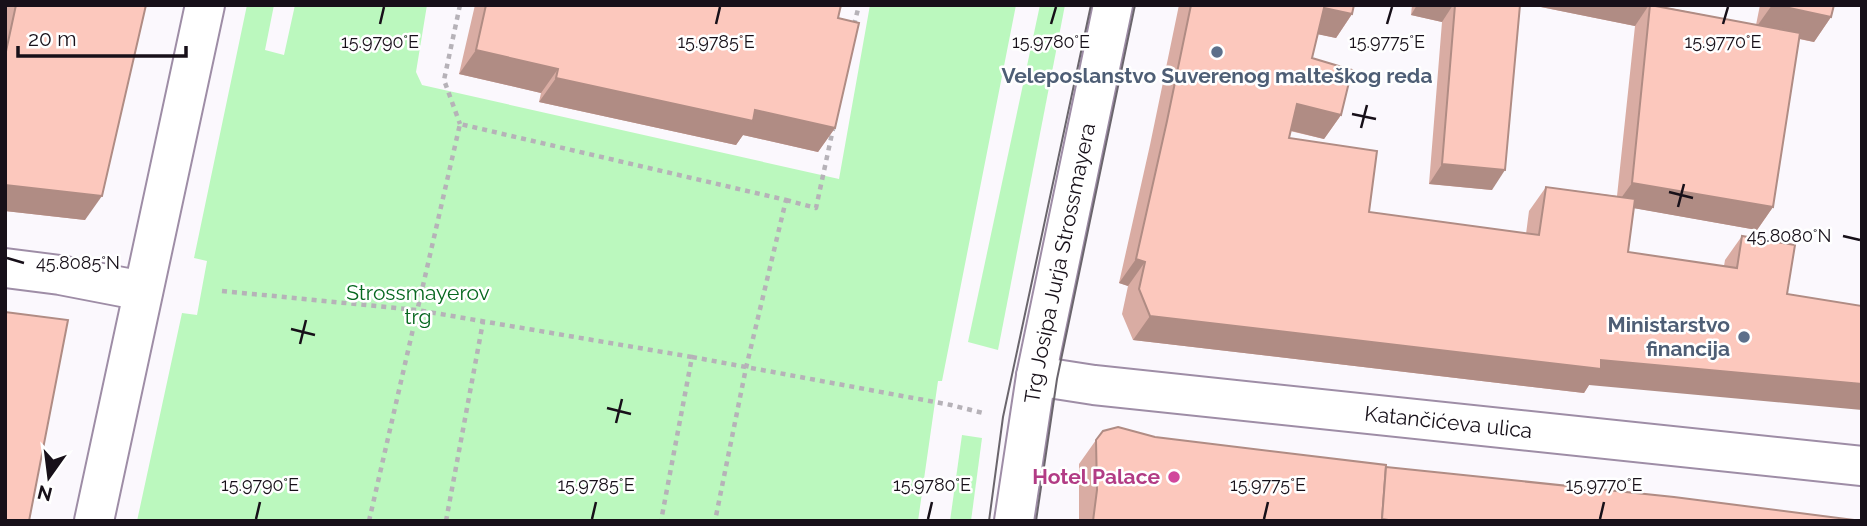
<svg xmlns="http://www.w3.org/2000/svg" width="1867" height="526" font-family="Raleway,sans-serif">
<style>
.green{fill:#bbf8be}
.lines{fill:none;stroke-linecap:round;stroke-linejoin:round}
.street-casing{stroke:#9e8da6;stroke-width:42}
.secondary-casing{stroke:#9e8da6;stroke-width:42}
.path{stroke:#b6b2b8;stroke-width:4.5;stroke-dasharray:5 5;stroke-linecap:butt}
.street{stroke:#fff;stroke-width:38}
.secondary{stroke:#fff;stroke-width:38}
.tram{stroke:#6a656c;stroke-width:2}
.wall{fill:#d9aca3}
.shaded-wall{fill:#b08c84}
.building{fill:#fcc8bd;stroke:#b08c84;stroke-width:2}
.ticks{fill:none;stroke:#171019;stroke-width:2.5}
.service-dot{fill:#5c6f8a;stroke:#fff;stroke-width:2.5}
.hotel-dot{fill:#d1479c;stroke:#fff;stroke-width:2.5}
.labels{text-anchor:middle;stroke-width:5;stroke-linejoin:round;paint-order:stroke}
.service-label{font-size:21px;font-weight:bold;fill:#4e5e75;stroke:#fff}
.street-label{font-size:21px;fill:#171019;stroke:#fff}
.park-label{font-size:21px;fill:#06671f;stroke:#fff}
.hotel-label{font-size:21px;font-weight:bold;fill:#b23c85;stroke:#fff;text-anchor:end}
.ticks-label{font-size:18px;text-anchor:middle;fill:#171019;stroke:#fff;stroke-width:5;stroke-linejoin:round;paint-order:stroke}
</style>
<rect width="100%" height="100%" fill="#fbf8fd"/>
<g class="green">
<polygon points="247,5 274,5 265,50 284,55 295,5 427,5 416,72 422,85 839,179 870,5 1016,5 942,381 938,381 918,521 137,521 182,313 197,315 207,261 194,258"/>
<polygon points="1040,5 1065,5 998,350 968,342"/>
<polygon points="962,435 982,438 971,521 950,521"/>
</g>
<g class="lines">
<g class="street-casing">
<g id="street">
<polyline points="5,268 60,275 143,291"/>
<path id="s1" d="M1036,376L1094,385L1862,466"/>
</g>
</g>
<g class="secondary-casing">
<g id="secondary">
<polyline points="94,521 205,5"/>
<path id="s2" d="M1014,521L1036,376L1113,5"/>
</g>
</g>
<g class="path">
<polyline points="460,5 444,80 460,124"/>
<polyline points="854,25 859,5"/>
<polyline points="786,200 816,208 833,129"/>
<polyline points="222,291 417,310 692,357 661,521"/>
<polyline points="692,357 951,405 983,413"/>
<polyline points="369,521 460,124 786,200 746,368 715,521"/>
<polyline points="446,521 483,322"/>
</g>
<use href="#street" class="street"/>
<use href="#secondary" class="secondary"/>
<g class="tram">
<polyline points="989,521 1003,417 1091,5"/>
<polyline points="1036,521 1057,379 1135,5"/>
</g>
</g>
<g class="wall">
<polygon points="5,5 146,5 85,220 5,211"/>
<polygon points="475,5 841,5 838,18 835,128 818,152 743,135 736,145 539,102 541,93 459,74"/>
<polygon points="1179,5 1354,5 1352,14 1336,38 1318,34 1312,58 1341,115 1324,139 1290,131 1289,138 1369,212 1526,234 1529,211 1546,187 1617,196 1635,26 1531,5 1655,5 1756,25 1760,5 1834,5 1831,17 1814,42 1799,39 1773,207 1757,230 1634,208 1628,252 1724,266 1725,260 1742,236 1795,245 1589,385 1584,393 1133,340 1122,314 1128,286 1119,283 1150,145"/>
<polygon points="1412,5 1520,5 1492,190 1429,184 1442,22 1411,15"/>
<polygon points="1155,437 1386,467 1862,521 1079,521 1079,464 1096,440"/>
</g>
<g class="shaded-wall">
<polygon points="1417,5 1453,5 1442,22 1411,15"/>
<polygon points="1531,5 1649,5 1635,26"/>
<polygon points="1772,5 1776,5 1831,17 1814,42 1755,29"/>
<polygon points="1324,8 1352,14 1336,38 1307,32"/>
<polygon points="476,50 558,69 541,93 459,74"/>
<polygon points="556,78 755,110 835,128 818,152 743,135 736,145 539,102"/>
<polygon points="1297,104 1341,115 1324,139 1280,128"/>
<polygon points="1442,164 1505,170 1492,190 1429,184"/>
<polygon points="1632,183 1773,207 1757,230 1616,205"/>
<polygon points="5,185 102,196 85,220 5,211"/>
<polygon points="1136,259 1145,262 1128,286 1119,283"/>
<polygon points="1150,316 1601,360 1862,384 1862,410 1589,385 1584,393 1133,340"/>
</g>
<g class="building">
<polygon points="16,5 146,5 102,196 5,185 5,56"/>
<polygon points="486,5 841,5 838,18 859,23 835,128 755,110 753,121 556,78 558,69 476,50"/>
<polygon points="1191,5 1354,5 1352,14 1324,8 1312,58 1352,70 1341,115 1297,104 1289,138 1377,151 1369,212 1539,235 1546,187 1635,199 1628,252 1737,268 1742,236 1795,245 1787,294 1862,306 1862,384 1601,360 1601,369 1150,316 1139,289 1145,262 1136,259 1167,121"/>
<polygon points="1455,5 1520,5 1505,170 1442,164"/>
<polygon points="1650,5 1800,33 1773,207 1632,183"/>
<polygon points="1776,5 1834,5 1831,17"/>
<polygon points="5,312 68,320 29,521 5,521"/>
<polygon points="1118,427 1155,437 1386,465 1382,519 1395,521 1093,521 1097,490 1096,440 1103,431"/>
<polygon points="1386,467 1674,497 1862,521 1395,521 1382,519"/>
</g>
<path class="ticks" d="M380,24L384,7M716,24L720,7M1051,24L1056,7M1387,24L1392,7M1723,24L1728,7M1352,114L1376,119M1361,128L1367,105M1669,192L1693,198M1678,207L1684,184M1843,236L1860,240M7,258L24,263M291,329L315,335M300,344L306,320M607,408L631,414M616,423L622,399M256,519L260,502M592,519L596,502M928,519L932,502M1264,519L1268,502M1600,519L1604,502"/>
<g class="service-dot">
<circle cx="1217" cy="52" r="7"/>
<circle cx="1744" cy="337" r="7"/>
</g>
<circle class="hotel-dot" cx="1174" cy="477" r="7"/>
<g class="labels">
<g class="service-label">
<text x="1217" y="83">Veleposlanstvo Suverenog malteškog reda</text>
<text x="1730" y="332" text-anchor="end">Ministarstvo<tspan x="1730" dy="24">financija</tspan></text>
</g>
<g class="street-label">
<text dy="7" stroke="none"><textPath href="#s2" startOffset="262">Trg Josipa Jurja Strossmayera</textPath></text>
<text dy="7" stroke="none"><textPath href="#s1" startOffset="415">Katančićeva ulica</textPath></text>
</g>
<g class="park-label">
<text x="418" y="300">Strossmayerov<tspan x="418" dy="24">trg</tspan></text>
</g>
<g class="hotel-label">
<text x="1160" y="484">Hotel Palace</text>
</g>
</g>
<g class="ticks-label">
<text x="380" y="48">15.9790°E</text>
<text x="716" y="48">15.9785°E</text>
<text x="1051" y="48">15.9780°E</text>
<text x="1387" y="48">15.9775°E</text>
<text x="1723" y="48">15.9770°E</text>
<text x="1789" y="242">45.8080°N</text>
<text x="78" y="269">45.8085°N</text>
<text x="260" y="491">15.9790°E</text>
<text x="596" y="491">15.9785°E</text>
<text x="932" y="491">15.9780°E</text>
<text x="1268" y="491">15.9775°E</text>
<text x="1604" y="491">15.9770°E</text>
</g>
<rect width="1867" height="526" fill="none" stroke="#171019" stroke-width="14"/>
<g transform="translate(49 477) rotate(194)" stroke="#ffffff" stroke-width="5" paint-order="stroke">
<path d="M0-5L12 26L0 18L-12 26Z" fill="#171019"/>
<text y="-10" font-size="19" font-weight="bold" text-anchor="middle" fill="#171019">N</text>
</g>
<path d="M18 46v10h168v-10" fill="none" stroke="#171019" stroke-width="3.5"/>
<text x="28" y="46" font-size="21" fill="#171019" stroke="#ffffff" stroke-width="5" paint-order="stroke">20 m</text>
</svg>
